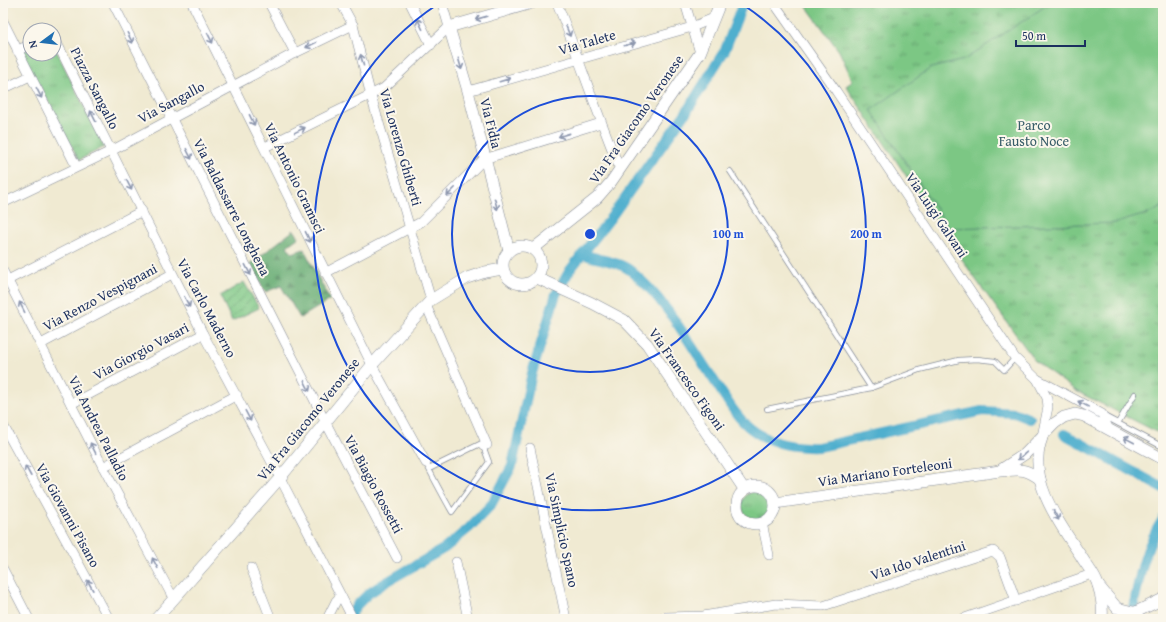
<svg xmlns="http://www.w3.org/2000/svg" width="1166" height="622" font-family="'Gentium Book Plus',serif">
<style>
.grass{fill:url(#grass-tufts);stroke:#4c7b71}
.forest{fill:url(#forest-firs);stroke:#406e68}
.garden{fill:url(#garden-furrows);stroke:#4c7b71}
.pitch{fill:#7cc784;stroke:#4c7b71}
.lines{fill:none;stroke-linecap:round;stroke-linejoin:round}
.canal{stroke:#4fafce;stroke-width:10}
.service-casing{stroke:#868c98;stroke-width:6}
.minor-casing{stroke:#868c98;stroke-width:10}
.tertiary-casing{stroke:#868c98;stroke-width:12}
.service{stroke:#fff;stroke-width:4.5}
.minor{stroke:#fff;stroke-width:9}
.tertiary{stroke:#fff;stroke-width:11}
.oneway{stroke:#8d97ae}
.ring{fill:none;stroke:#1d4ed8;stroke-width:2}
.labels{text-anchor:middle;stroke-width:4;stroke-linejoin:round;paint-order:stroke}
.street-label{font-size:14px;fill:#1b2f5e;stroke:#fbf7ec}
.park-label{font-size:14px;fill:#385d69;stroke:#fbf7ec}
.centre{fill:#1d4ed8;stroke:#fbf7ec;stroke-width:2}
.ring-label{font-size:12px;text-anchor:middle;font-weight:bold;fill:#1d4ed8;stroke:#fbf7ec;stroke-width:4;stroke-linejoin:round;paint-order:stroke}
</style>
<defs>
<pattern id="grass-tufts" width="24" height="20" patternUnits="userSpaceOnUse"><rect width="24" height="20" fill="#7cc784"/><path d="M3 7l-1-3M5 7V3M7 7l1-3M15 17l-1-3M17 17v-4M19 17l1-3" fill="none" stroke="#65a26f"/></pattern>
<pattern id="forest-firs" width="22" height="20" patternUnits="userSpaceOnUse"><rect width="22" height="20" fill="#65ac72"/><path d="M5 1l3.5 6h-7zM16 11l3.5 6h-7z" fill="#528c61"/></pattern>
<pattern id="garden-furrows" width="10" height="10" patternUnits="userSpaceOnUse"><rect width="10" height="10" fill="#7cc784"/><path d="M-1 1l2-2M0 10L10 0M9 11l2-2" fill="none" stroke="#65a26f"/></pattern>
</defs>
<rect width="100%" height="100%" fill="#fbf7ec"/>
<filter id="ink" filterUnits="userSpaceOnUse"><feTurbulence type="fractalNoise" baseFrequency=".025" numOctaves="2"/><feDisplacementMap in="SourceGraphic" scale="8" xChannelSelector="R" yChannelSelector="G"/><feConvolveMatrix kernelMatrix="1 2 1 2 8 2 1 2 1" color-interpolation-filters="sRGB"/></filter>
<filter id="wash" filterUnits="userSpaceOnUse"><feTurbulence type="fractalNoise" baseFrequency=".012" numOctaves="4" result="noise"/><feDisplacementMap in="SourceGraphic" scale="16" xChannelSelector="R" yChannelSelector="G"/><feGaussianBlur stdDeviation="0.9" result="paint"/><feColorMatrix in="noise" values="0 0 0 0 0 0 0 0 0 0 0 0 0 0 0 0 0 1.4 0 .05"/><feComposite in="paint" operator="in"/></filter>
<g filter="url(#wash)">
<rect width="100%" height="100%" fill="#f0ead2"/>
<g class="grass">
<polygon points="804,3 1163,3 1163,435 1076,391 1035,361 974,277 846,86 853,81 839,51"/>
<polygon points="54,46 104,147 79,160 22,52 30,48 30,54 54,54"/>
<circle cx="756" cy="505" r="14"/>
</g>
<polygon class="forest" points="294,230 299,237 287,246 292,253 304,249 330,300 300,318 281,286 265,292 250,264"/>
<polygon class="garden" points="244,282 259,308 232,321 220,296"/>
<polygon class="pitch" points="1050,3 1163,3 1163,206 1153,212 1116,223 949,228 871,110 931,68 964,60"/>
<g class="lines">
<g class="canal">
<path d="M583,254C598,260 619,261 631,271C666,299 692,348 717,385C727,400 736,417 750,428C770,444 795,448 819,447L982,411L1015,413L1030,419"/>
<polyline points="1064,434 1163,488"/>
<polyline points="348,619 357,605 368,594 383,584 445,548 469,528 491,505 512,466 532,373 556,294 570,270 609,220 687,111 725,50 743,3"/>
<path d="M1131,619C1138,584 1143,549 1163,519"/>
</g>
</g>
</g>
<g filter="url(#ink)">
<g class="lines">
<g class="service-casing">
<g id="service">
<polyline points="730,171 871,388"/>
<polyline points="767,409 871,388 919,370 959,360 977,359 995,361 1004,370 1015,358"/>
<polyline points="1104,416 1163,447"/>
<polyline points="1118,423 1135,394"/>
<path d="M426,463C434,480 443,496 452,512L489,462L482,443L429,469"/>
</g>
</g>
<g class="minor-casing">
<g id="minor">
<polyline points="113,3 326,423 397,558"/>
<polyline points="192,3 372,365 426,463"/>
<polyline points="269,3 295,53"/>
<polyline points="341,3 353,25 371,96 431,300"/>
<polyline points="410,3 431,45"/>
<path d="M557,3C579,58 597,114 620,169"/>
<polyline points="685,3 700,53"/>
<polyline points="774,3 836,91 1015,358 1037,379 1102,414 1109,430"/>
<polyline points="3,21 76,166"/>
<polyline points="54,37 203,334 276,470 353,619"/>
<polyline points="17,51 30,44"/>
<polyline points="3,89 30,76"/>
<polyline points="468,91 692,27 714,18"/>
<polyline points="265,147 384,88 449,27 442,3"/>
<polyline points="3,203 111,151 291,55 353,25"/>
<polyline points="3,271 103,467 170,592 175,596"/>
<polyline points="325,273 421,222 484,159 601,123"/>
<polyline points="8,280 142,211"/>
<polyline points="426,305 487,445 483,446"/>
<polyline points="41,344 172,274"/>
<polyline points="1037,379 1047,398 1048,407 1042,437"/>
<polyline points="71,404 203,334"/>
<polyline points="3,425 109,619"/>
<polyline points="530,448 566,619"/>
<polyline points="103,467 237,395"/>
<polyline points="762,523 769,555"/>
<polyline points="456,562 468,619"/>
<polyline points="251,568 271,619"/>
<polyline points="3,569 29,619"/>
<polyline points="327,619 336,601 341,596"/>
<polyline points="656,619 666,617 703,616 776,604 823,606 993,551 1000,557 1016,601"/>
<polyline points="962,619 1092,574"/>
</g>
</g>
<g class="tertiary-casing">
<g id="tertiary">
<circle cx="522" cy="265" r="19"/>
<polyline points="533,249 597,198 611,182 700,53 720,3"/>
<polyline points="509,251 468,91 449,27 532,3"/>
<polyline points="537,278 592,303 624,320 647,344 744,489"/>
<path d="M1042,438C1026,479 1059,523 1081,556C1086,565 1095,575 1098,585C1101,595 1103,609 1102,619"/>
<polyline points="1002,469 1025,454 1055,423 1064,417 1075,414 1084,416 1163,459"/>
<circle cx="756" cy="505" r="19"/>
<path d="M775,503L1000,471C1019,470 1024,467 1040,479"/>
<polyline points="1098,585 1117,608 1133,612"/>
<polyline points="156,619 280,478 372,365 431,300 467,278 485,272 503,269"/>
<polyline points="1121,619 1163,599"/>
</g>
</g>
<use href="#service" class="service"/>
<use href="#minor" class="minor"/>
<use href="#tertiary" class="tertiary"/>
</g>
<defs><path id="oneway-shaft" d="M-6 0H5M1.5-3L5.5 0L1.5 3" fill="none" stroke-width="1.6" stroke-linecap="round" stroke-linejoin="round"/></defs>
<g class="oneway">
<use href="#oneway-shaft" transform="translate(481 18) rotate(164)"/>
<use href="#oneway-shaft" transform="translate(420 24) rotate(-116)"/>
<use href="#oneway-shaft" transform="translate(568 31) rotate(68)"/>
<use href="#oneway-shaft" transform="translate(130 38) rotate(63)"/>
<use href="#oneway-shaft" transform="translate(210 38) rotate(63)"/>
<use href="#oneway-shaft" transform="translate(630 44) rotate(-16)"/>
<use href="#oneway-shaft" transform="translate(311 45) rotate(154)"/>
<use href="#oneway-shaft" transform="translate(362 60) rotate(-105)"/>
<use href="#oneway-shaft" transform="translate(460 64) rotate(74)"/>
<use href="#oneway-shaft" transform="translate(505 80) rotate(-16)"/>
<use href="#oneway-shaft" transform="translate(39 93) rotate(63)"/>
<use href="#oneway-shaft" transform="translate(93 116) rotate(-117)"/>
<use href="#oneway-shaft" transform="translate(252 120) rotate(64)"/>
<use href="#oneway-shaft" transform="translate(300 130) rotate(-26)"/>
<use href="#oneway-shaft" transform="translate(564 135) rotate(163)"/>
<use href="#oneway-shaft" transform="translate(189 154) rotate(63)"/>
<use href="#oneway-shaft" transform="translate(129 185) rotate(63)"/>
<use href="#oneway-shaft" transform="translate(451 192) rotate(135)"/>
<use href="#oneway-shaft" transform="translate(496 204) rotate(75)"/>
<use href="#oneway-shaft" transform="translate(308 237) rotate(64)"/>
<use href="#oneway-shaft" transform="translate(248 270) rotate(63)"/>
<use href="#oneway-shaft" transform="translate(187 302) rotate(63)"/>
<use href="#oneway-shaft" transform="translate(22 307) rotate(-117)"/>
<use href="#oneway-shaft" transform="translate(307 386) rotate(63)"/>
<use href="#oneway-shaft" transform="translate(1083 404) rotate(-151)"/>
<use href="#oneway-shaft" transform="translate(248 416) rotate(62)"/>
<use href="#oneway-shaft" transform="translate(1129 440) rotate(-152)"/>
<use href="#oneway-shaft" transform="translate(93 448) rotate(-117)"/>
<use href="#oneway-shaft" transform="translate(1022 456) rotate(140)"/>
<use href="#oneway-shaft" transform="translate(28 471) rotate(-119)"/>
<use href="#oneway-shaft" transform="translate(1056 515) rotate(62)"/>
<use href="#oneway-shaft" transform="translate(155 563) rotate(-118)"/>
<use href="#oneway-shaft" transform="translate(90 585) rotate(-119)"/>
</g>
</g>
<g class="ring">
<circle cx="590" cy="234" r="138"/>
<path d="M742 4A276 276 0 1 1 438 4"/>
</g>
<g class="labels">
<g class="street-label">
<text transform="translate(587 42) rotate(-16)" y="5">Via Talete</text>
<text transform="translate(95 88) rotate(63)" y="5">Piazza Sangallo</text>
<text transform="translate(171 102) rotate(-28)" y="5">Via Sangallo</text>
<text transform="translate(636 119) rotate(-55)" y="5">Via Fra Giacomo Veronese</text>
<text transform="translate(491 123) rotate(76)" y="5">Via Fidia</text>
<text transform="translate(401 147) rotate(74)" y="5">Via Lorenzo Ghiberti</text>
<text transform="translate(295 178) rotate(64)" y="5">Via Antonio Gramsci</text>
<text transform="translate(232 207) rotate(63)" y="5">Via Baldassarre Longhena</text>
<text transform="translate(937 215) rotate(56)" y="5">Via Luigi Galvani</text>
<text transform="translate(100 297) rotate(-28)" y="5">Via Renzo Vespignani</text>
<text transform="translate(207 308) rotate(62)" y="5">Via Carlo Maderno</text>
<text transform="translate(141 351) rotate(-28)" y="5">Via Giorgio Vasari</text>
<text transform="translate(687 379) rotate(55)" y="5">Via Francesco Figoni</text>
<text transform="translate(308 419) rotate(-51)" y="5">Via Fra Giacomo Veronese</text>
<text transform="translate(99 428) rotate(63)" y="5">Via Andrea Palladio</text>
<text transform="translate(885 472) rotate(-8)" y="5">Via Mariano Forteleoni</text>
<text transform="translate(374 484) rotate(62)" y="5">Via Biagio Rossetti</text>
<text transform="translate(68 515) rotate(61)" y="5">Via Giovanni Pisano</text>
<text transform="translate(562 530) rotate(78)" y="5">Via Simplicio Spano</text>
<text transform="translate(918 560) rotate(-18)" y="5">Via Ido Valentini</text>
</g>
<g class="park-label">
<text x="1034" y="130">Parco<tspan x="1034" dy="16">Fausto Noce</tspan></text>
</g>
</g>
<circle cx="590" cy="234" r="6" class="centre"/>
<g class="ring-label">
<text x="728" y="238">100 m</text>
<text x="866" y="238">200 m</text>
</g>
<rect width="1166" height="622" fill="none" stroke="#fbf7ec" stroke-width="16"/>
<g transform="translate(42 42) rotate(255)"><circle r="19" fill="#fbf7ec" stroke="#a1a7b3"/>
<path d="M0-3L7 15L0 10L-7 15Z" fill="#1f6fb2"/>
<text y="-6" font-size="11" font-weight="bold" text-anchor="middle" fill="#1b2f5e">N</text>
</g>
<path d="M1016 40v6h69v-6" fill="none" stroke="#1b2f5e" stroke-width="2"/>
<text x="1022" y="40" font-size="12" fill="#1b2f5e" stroke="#fbf7ec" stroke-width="3" paint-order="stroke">50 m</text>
</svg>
